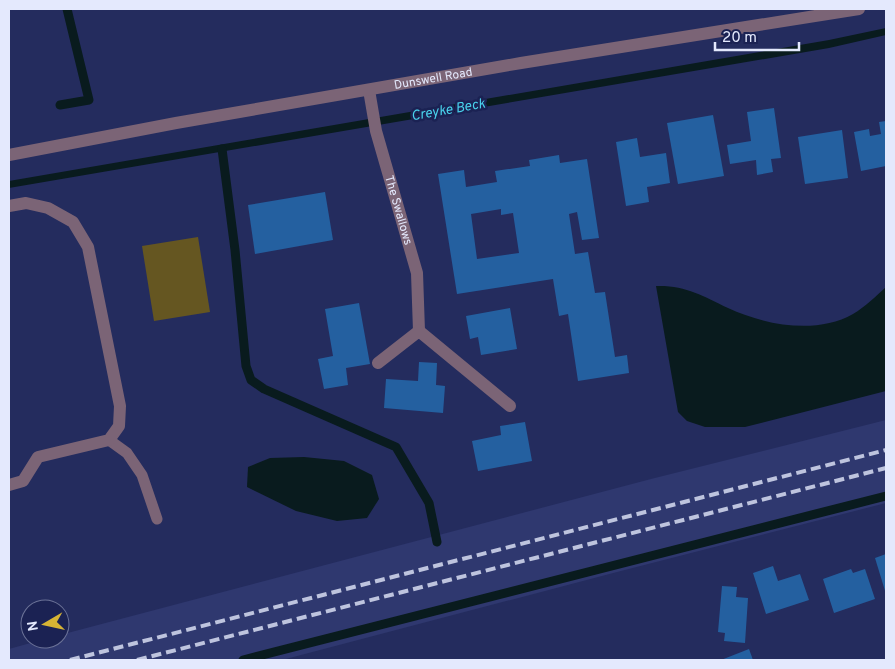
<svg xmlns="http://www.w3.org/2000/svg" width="895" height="669" font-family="Overpass,sans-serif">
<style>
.built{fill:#2f386f}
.green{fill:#655621}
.water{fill:#091b1e}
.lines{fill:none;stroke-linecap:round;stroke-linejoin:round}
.stream{stroke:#091b1e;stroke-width:9}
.building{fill:#2460a0;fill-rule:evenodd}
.service{stroke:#7b6476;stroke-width:11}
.minor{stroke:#7b6476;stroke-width:12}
.rail{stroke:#bec4de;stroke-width:4;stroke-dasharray:10 5;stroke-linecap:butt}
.labels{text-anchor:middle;stroke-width:5;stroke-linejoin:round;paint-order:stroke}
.street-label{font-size:12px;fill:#e4e9fd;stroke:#1b2253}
.water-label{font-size:14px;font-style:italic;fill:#49d2ec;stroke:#1b2253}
</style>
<rect width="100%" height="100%" fill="#242c5e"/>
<polygon class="built" points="886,420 886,503 617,572 282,660 9,660 9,649 45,639 60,639 60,635 651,479"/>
<polygon class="green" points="198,237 210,312 154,321 142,246"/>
<g class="water">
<polygon points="886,28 886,35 829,48 9,188 9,181 829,40"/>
<path d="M656,286C685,285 703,296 728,308C765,325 816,335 853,314C865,307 876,296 886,287V391L745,427H705L687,421L678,412Z"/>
<polygon points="304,457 344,461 372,475 379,499 367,518 337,521 296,511 247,487 248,467 270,458"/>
</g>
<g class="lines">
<g class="stream">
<polyline points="60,105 89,100 67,9"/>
<polyline points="222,149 235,250 246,366 251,380 264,389 396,447 429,503 437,542"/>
<polyline points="243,660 886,496"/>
</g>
</g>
<g class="building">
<polygon points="774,108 781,158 771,159 773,172 757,175 756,160 730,164 727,145 751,141 747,112"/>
<polygon points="713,115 724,176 678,184 667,123"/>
<polygon points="886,121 886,166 861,171 854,132 869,129 870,136 881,134 879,122"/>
<polygon points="842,130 848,178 805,184 798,137"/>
<polygon points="637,138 640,157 666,153 670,183 647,187 649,202 626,206 616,142"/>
<path d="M559,155L560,163L587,159L599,238L582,240L577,212L569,214L575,254L588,252L595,293L605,292L615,357L627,355L629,373L578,381L568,314L559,316L553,279L457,294L438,174L464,170L466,187L497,182L495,171L530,166L529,160ZM501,209V215L513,213L519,253L477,259L471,214Z"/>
<polygon points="325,192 333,240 255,254 248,205"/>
<polygon points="359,303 370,364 346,368 348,385 324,389 318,359 333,356 325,309"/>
<polygon points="510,308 517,349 481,355 478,337 470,339 466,316"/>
<polygon points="419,362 437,363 436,385 445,386 443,413 384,408 386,379 418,381"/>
<polygon points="525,422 532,461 478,471 472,441 501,435 500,426"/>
<polygon points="886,554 886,594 875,558"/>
<polygon points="773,566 778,581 800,574 809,600 766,614 753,573"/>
<polygon points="851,569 853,573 865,569 875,599 834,613 823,579"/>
<polygon points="722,586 737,587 736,597 748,598 745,643 724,641 725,633 718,632"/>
<polygon points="749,649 753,660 721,660"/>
</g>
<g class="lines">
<polyline class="service" points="109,440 127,453 142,475 157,519"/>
<g class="minor">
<path id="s1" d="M369,90L376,131L417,273L419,331"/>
<path id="s2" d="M9,155L176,123L521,63L859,9"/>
<polyline points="9,206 26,203 48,208 73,222 88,247 120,406 119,426 109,440 38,457 23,481 9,485"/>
<polyline points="378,363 419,331 510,406"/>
</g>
<g class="rail">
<polyline points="70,660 886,450"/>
<polyline points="137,660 886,468"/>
</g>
</g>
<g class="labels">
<g class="street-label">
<text dy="4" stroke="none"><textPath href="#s2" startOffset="431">Dunswell Road</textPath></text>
<text dy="4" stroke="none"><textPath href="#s1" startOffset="124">The Swallows</textPath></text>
</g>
<g class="water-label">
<text transform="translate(448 109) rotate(-10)" y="5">Creyke Beck</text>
</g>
</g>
<rect width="895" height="669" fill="none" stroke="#e4e9fd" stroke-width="20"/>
<g transform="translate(45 624) rotate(261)"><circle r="24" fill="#1b2253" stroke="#6b7297"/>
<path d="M0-4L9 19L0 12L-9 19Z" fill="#d7b434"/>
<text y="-8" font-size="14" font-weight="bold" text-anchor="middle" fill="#e4e9fd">N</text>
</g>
<path d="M715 42v8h84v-8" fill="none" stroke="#e4e9fd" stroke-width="2.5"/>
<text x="722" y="42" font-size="15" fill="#e4e9fd" stroke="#1b2253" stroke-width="4" paint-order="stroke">20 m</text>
</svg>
